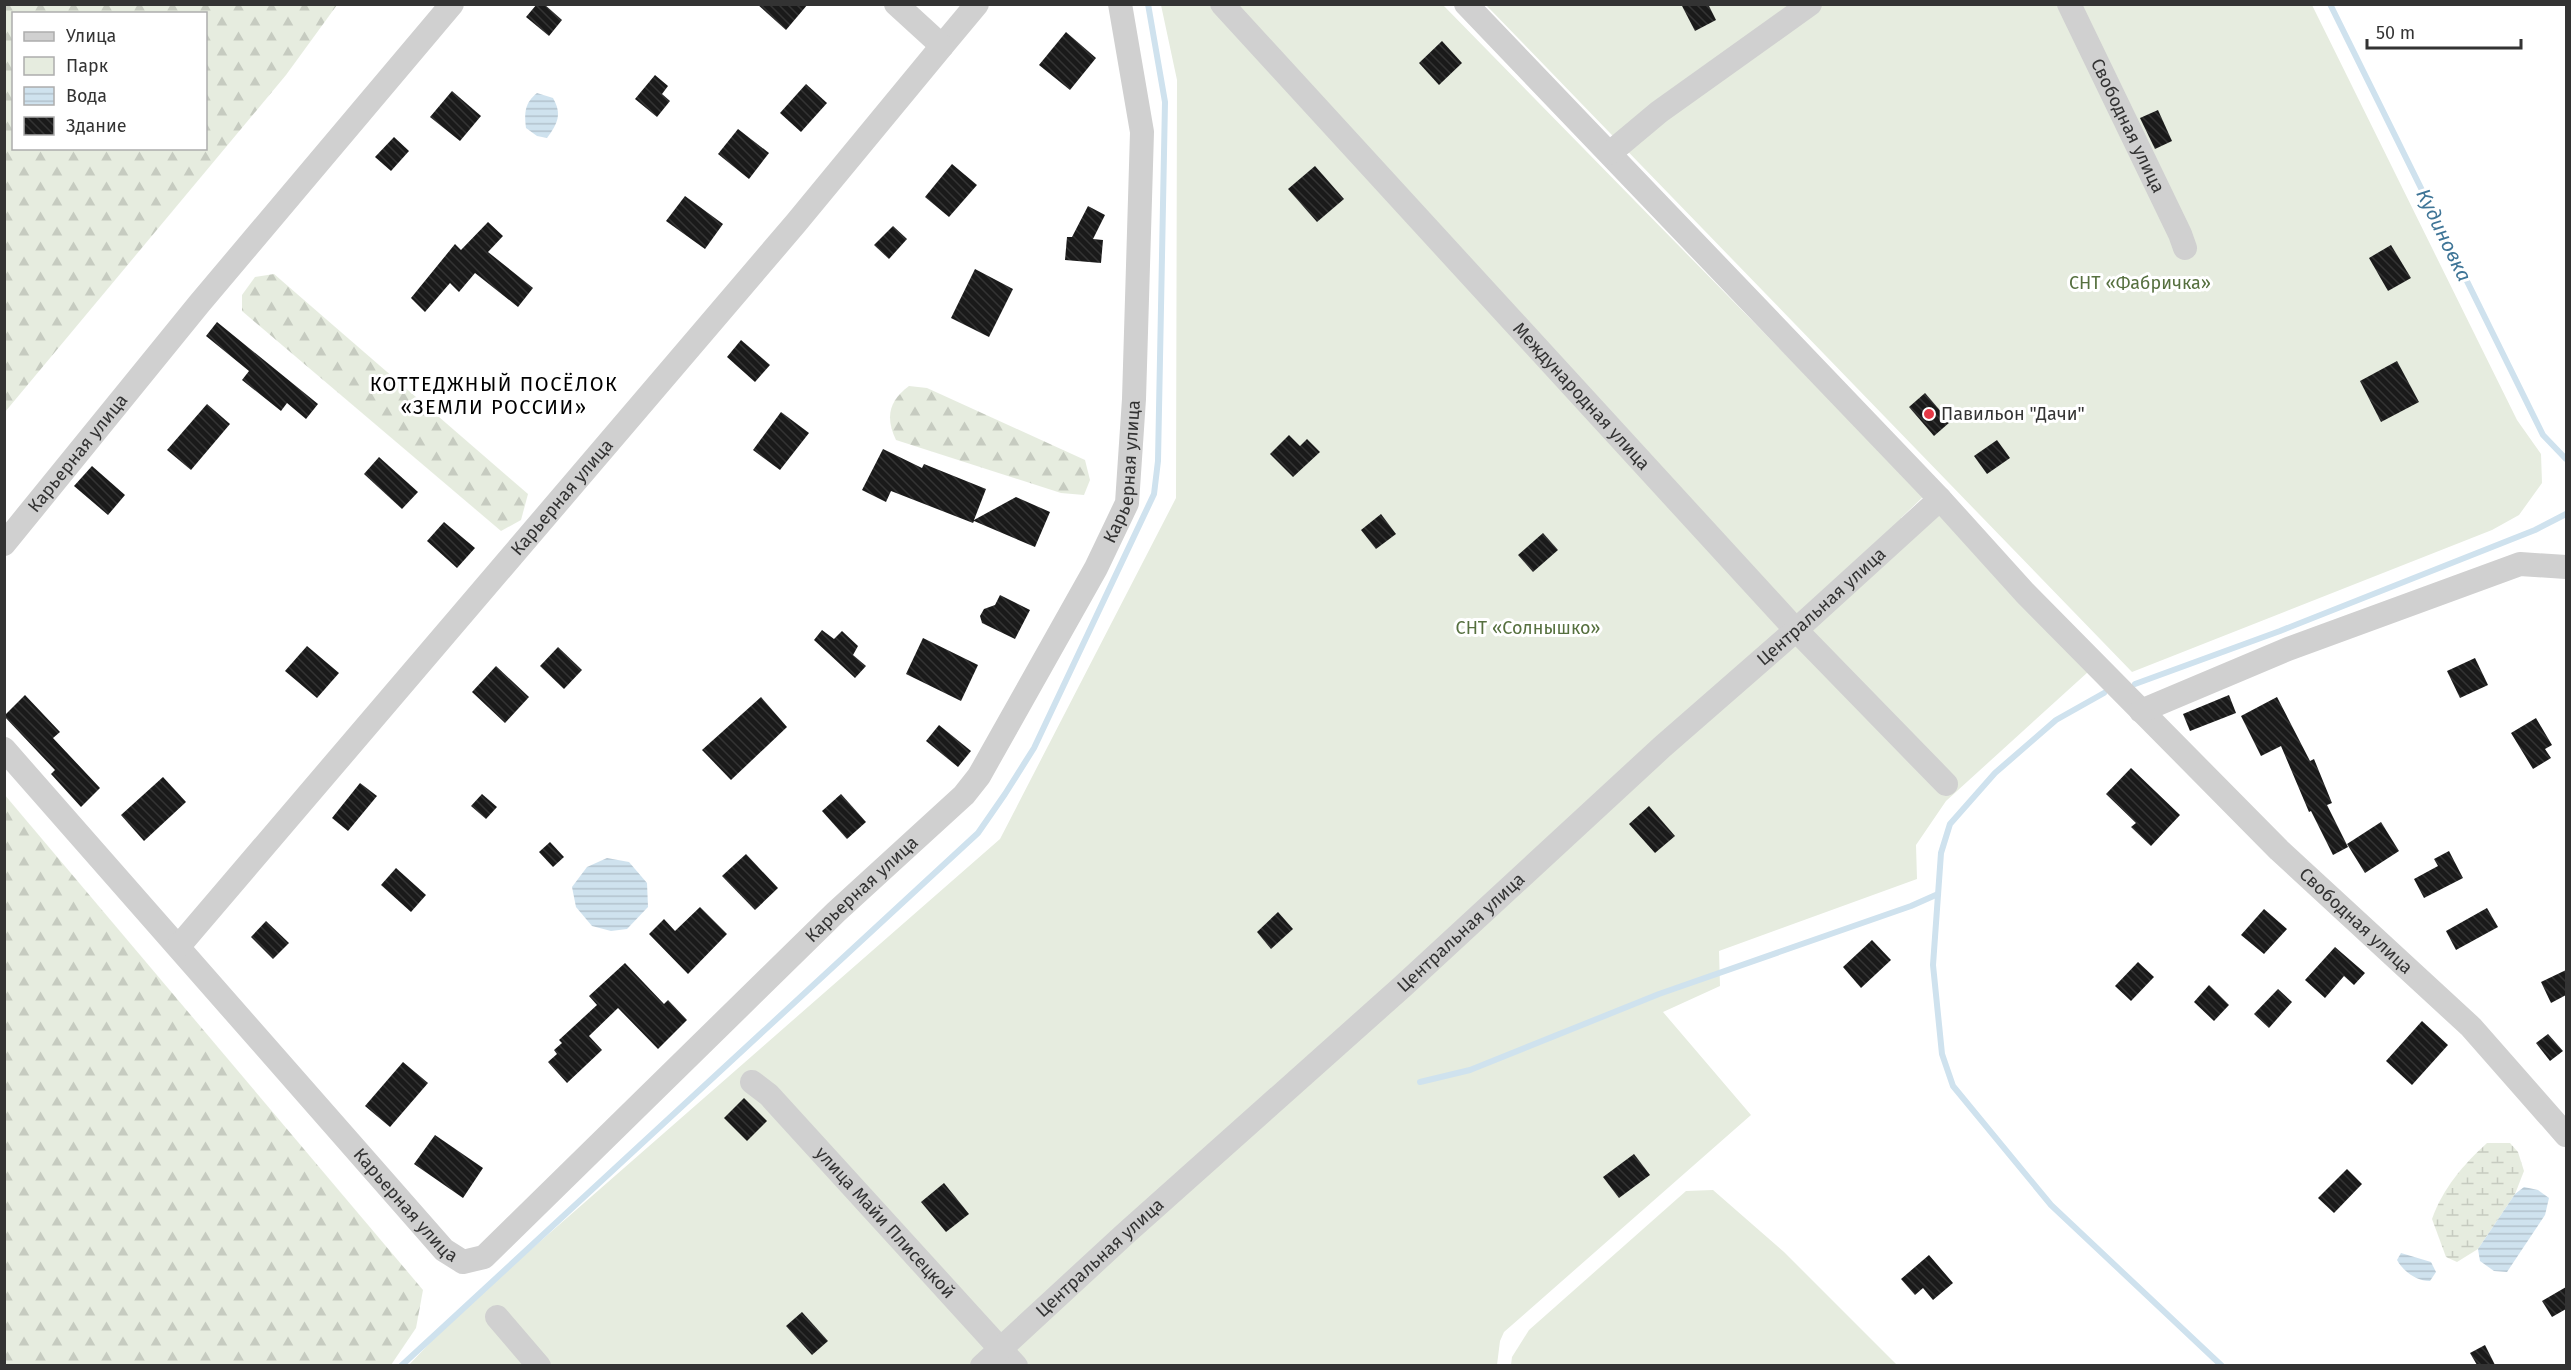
<svg xmlns="http://www.w3.org/2000/svg" width="2571" height="1370" font-family="'Fira Sans',sans-serif">
<style>
.green{fill:#e6ecdf}
.forest{fill:url(#forest-firs);fill-rule:evenodd}
.wetland{fill:url(#wetland-marsh)}
.water{fill:url(#water-rules)}
.lines{fill:none;stroke-linecap:round;stroke-linejoin:round}
.stream{stroke:#cfe2ee;stroke-width:6}
.building{fill:url(#building-back-hatch)}
.street{stroke:#d0d0d0;stroke-width:24}
.poi-dot{fill:#e63946;stroke:#fff;stroke-width:2}
.labels{text-anchor:middle;stroke-width:6;stroke-linejoin:round;paint-order:stroke}
.street-label{font-size:18px;fill:#333;stroke:#fff}
.park-label{font-size:18px;fill:#56703f;stroke:#fff}
.poi-label{font-size:18px;fill:#333;stroke:#fff;text-anchor:start}
.water-label{font-size:20px;font-style:italic;fill:#3f7597;stroke:#fff}
.neighbourhood-label{font-size:20px;letter-spacing:1.5px;fill:#000;stroke:#fff}
</style>
<defs>
<pattern id="forest-firs" width="22" height="20" patternUnits="userSpaceOnUse" patternTransform="scale(1.5)"><rect width="22" height="20" fill="#e6ecdf"/><path d="M5 1l3.5 6h-7zM16 11l3.5 6h-7z" fill="#c6cbc0"/></pattern>
<pattern id="wetland-marsh" width="20" height="14" patternUnits="userSpaceOnUse" patternTransform="scale(1.5)"><rect width="20" height="14" fill="#e6ecdf"/><path d="M1 5h8M5 5V1M11 12h8M15 12V8" fill="none" stroke="#c6cbc0"/></pattern>
<pattern id="water-rules" width="6" height="5" patternUnits="userSpaceOnUse" patternTransform="scale(1.5)"><rect width="6" height="5" fill="#cfe2ee"/><path d="M0 2.5h6" fill="none" stroke="#b2c2cd"/></pattern>
<pattern id="building-back-hatch" width="6" height="6" patternUnits="userSpaceOnUse" patternTransform="scale(1.5)"><rect width="6" height="6" fill="#1a1a1a"/><path d="M-1 5l2 2M0 0l6 6M5-1l2 2" fill="none" stroke="#333"/></pattern>
</defs>
<rect width="100%" height="100%" fill="#fff"/>
<g class="green">
<polygon points="1161,5 1443,5 1924,496 1901,518 1909,527 1940,514 2088,672 1946,801 1916,845 1917,879 1719,951 1720,986 1663,1012 1751,1115 1504,1332 1500,1341 1497,1365 408,1366 457,1314 1000,839 1176,498 1177,80"/>
<polygon points="1486,5 2312,5 2517,420 2541,454 2542,483 2519,515 2492,530 2132,672"/>
<polygon points="1713,1190 1784,1252 1897,1365 1511,1365 1512,1357 1529,1330 1686,1191"/>
</g>
<g class="forest">
<path d="M5,4L337,5L286,75L5,412ZM14,14H206V148H14Z"/>
<polygon points="274,274 528,494 521,520 501,531 242,311 242,295 255,277"/>
<path d="M909,386L927,388L1085,460L1090,480L1084,495L1061,493L896,440C885,417 889,401 909,386Z"/>
<polygon points="4,794 423,1290 416,1328 391,1365 5,1365"/>
</g>
<path class="wetland" d="M2487,1143H2510L2518,1152L2524,1171L2515,1194L2478,1249L2457,1262L2446,1257L2432,1219C2443,1188 2463,1165 2487,1143Z"/>
<g class="water">
<path d="M537,93L553,98C562,114 558,123 547,138L537,136L526,128C524,112 525,103 537,93Z"/>
<polygon points="607,858 629,862 647,883 648,907 627,929 611,931 592,926 576,907 572,887 587,867"/>
<polygon points="2524,1187 2538,1190 2549,1198 2545,1215 2507,1272 2494,1271 2480,1261 2478,1249 2515,1194"/>
<path d="M2401,1253L2431,1262L2436,1272L2430,1281C2416,1281 2403,1271 2397,1260Z"/>
</g>
<g class="lines">
<g class="stream">
<polyline points="2330,4 2543,435 2566,459"/>
<polyline points="2135,684 2280,631 2535,530 2566,514"/>
<polyline points="2104,693 2056,720 1995,773 1950,824 1941,853 1933,965 1942,1054 1953,1086 2051,1205 2222,1366"/>
<polyline points="1420,1082 1470,1070 1659,994 1911,906 1938,894"/>
<polyline points="401,1366 978,833 1005,794 1034,748 1154,494 1158,461 1165,102 1148,4"/>
</g>
</g>
<g class="building">
<polygon points="537,4 544,4 562,20 549,36 526,17"/>
<polygon points="757,4 808,4 786,30"/>
<polygon points="1681,4 1708,4 1716,20 1695,31"/>
<polygon points="1066,32 1096,58 1070,90 1039,65"/>
<polygon points="1442,41 1462,63 1439,85 1419,63"/>
<polygon points="655,75 668,86 662,94 670,101 657,117 635,99"/>
<polygon points="806,84 827,103 801,132 780,113"/>
<polygon points="452,91 481,116 460,141 430,117"/>
<polygon points="2158,110 2172,141 2155,149 2140,118"/>
<polygon points="738,129 769,153 749,179 718,154"/>
<polygon points="394,137 409,151 391,171 375,157"/>
<polygon points="952,164 977,185 949,217 925,197"/>
<polygon points="1315,166 1344,199 1317,222 1288,189"/>
<polygon points="685,196 723,224 705,249 666,221"/>
<polygon points="1088,206 1105,215 1093,239 1103,240 1101,263 1065,260 1067,237 1072,237"/>
<polygon points="488,222 503,236 488,252 533,288 518,307 475,273 459,292 450,283 425,312 411,298 455,244 461,250"/>
<polygon points="893,226 907,239 889,259 874,245"/>
<polygon points="2391,245 2411,278 2388,291 2369,258"/>
<polygon points="975,269 1013,289 989,337 951,318"/>
<polygon points="217,322 318,404 306,419 287,403 281,411 242,380 249,371 206,336"/>
<polygon points="741,340 770,365 755,382 727,357"/>
<polygon points="2397,361 2419,402 2381,422 2360,381"/>
<polygon points="1925,393 1950,422 1934,436 1909,407"/>
<polygon points="207,404 230,424 191,470 167,450"/>
<polygon points="781,412 809,433 780,470 753,450"/>
<polygon points="1289,435 1300,446 1307,439 1320,452 1293,477 1270,454"/>
<polygon points="1997,440 2010,458 1987,474 1974,456"/>
<polygon points="883,449 922,468 924,464 986,489 974,520 1016,497 1050,512 1035,547 974,521 973,523 891,491 886,502 862,490"/>
<polygon points="379,457 418,492 402,509 364,474"/>
<polygon points="92,466 125,495 108,515 74,486"/>
<polygon points="1381,514 1396,534 1376,549 1361,530"/>
<polygon points="444,522 475,548 457,568 427,541"/>
<polygon points="1543,533 1558,550 1533,572 1518,555"/>
<polygon points="1000,595 1030,610 1015,639 982,623 980,616 984,609 995,605"/>
<polygon points="822,630 834,639 842,631 858,646 853,655 866,666 855,678 814,640"/>
<polygon points="923,638 978,665 961,701 906,674"/>
<polygon points="307,646 339,673 317,698 285,671"/>
<polygon points="558,647 582,670 564,689 540,666"/>
<polygon points="2475,658 2488,685 2460,698 2447,671"/>
<polygon points="496,666 529,697 505,723 472,692"/>
<polygon points="25,695 60,732 53,738 100,788 81,807 51,774 55,770 4,716"/>
<polygon points="2229,695 2236,713 2190,731 2183,714"/>
<polygon points="761,697 787,727 731,780 702,750"/>
<polygon points="2277,697 2310,761 2314,759 2332,803 2327,805 2348,847 2333,855 2311,811 2309,812 2281,746 2261,756 2241,716"/>
<polygon points="2536,718 2552,745 2545,749 2551,758 2533,769 2511,733"/>
<polygon points="939,725 971,751 958,767 926,741"/>
<polygon points="2131,768 2180,815 2151,846 2131,827 2136,823 2106,794"/>
<polygon points="163,777 186,802 144,841 121,815"/>
<polygon points="360,783 377,796 348,831 332,818"/>
<polygon points="482,794 497,807 486,819 471,806"/>
<polygon points="841,794 866,822 847,839 822,811"/>
<polygon points="1649,806 1675,836 1655,853 1629,824"/>
<polygon points="2381,822 2399,851 2365,873 2347,844"/>
<polygon points="550,842 564,857 553,867 539,852"/>
<polygon points="2449,851 2463,878 2424,898 2414,879 2438,866 2434,859"/>
<polygon points="746,854 778,888 755,910 722,876"/>
<polygon points="396,868 426,895 411,912 381,885"/>
<polygon points="700,907 727,934 688,974 649,934 664,919 675,931"/>
<polygon points="2487,908 2498,927 2456,950 2446,931"/>
<polygon points="2264,909 2287,929 2264,954 2241,935"/>
<polygon points="1278,912 1293,929 1271,949 1257,932"/>
<polygon points="266,921 289,943 273,959 251,937"/>
<polygon points="1872,940 1891,960 1861,988 1843,967"/>
<polygon points="2335,947 2365,973 2354,985 2344,976 2325,998 2305,980"/>
<polygon points="2138,962 2154,977 2131,1001 2115,986"/>
<polygon points="625,963 664,1004 668,1000 687,1020 658,1049 618,1008 589,1036 602,1050 567,1083 548,1062 557,1054 554,1050 562,1043 559,1040 597,1005 589,996"/>
<polygon points="2566,970 2566,995 2551,1003 2541,982"/>
<polygon points="2209,985 2229,1005 2214,1021 2194,1002"/>
<polygon points="2278,989 2292,1002 2269,1028 2254,1014"/>
<polygon points="2422,1021 2448,1045 2412,1085 2386,1061"/>
<polygon points="2548,1034 2563,1051 2550,1061 2536,1043"/>
<polygon points="403,1062 428,1083 390,1127 365,1106"/>
<polygon points="744,1098 767,1121 747,1141 724,1118"/>
<polygon points="435,1135 483,1168 463,1198 414,1164"/>
<polygon points="1634,1154 1650,1175 1619,1198 1603,1177"/>
<polygon points="2347,1169 2362,1184 2334,1213 2318,1198"/>
<polygon points="944,1183 969,1214 946,1232 921,1202"/>
<polygon points="1929,1255 1953,1283 1933,1300 1923,1288 1915,1295 1901,1279"/>
<polygon points="2566,1287 2566,1309 2552,1317 2542,1301"/>
<polygon points="802,1312 828,1341 812,1355 786,1326"/>
<polygon points="2485,1345 2495,1365 2477,1365 2470,1353"/>
</g>
<g class="lines">
<g class="street">
<polyline points="896,4 942,46 977,4"/>
<path id="s1" d="M1222,4L1796,630L1946,784"/>
<path id="s2" d="M1466,4L1940,499L2025,593L2279,850L2471,1027L2566,1135"/>
<path id="s3" d="M2069,4L2180,234L2185,248"/>
<polyline points="1610,153 1659,112 1810,4"/>
<path id="s4" d="M4,544L199,304L452,4"/>
<polyline points="2141,711 2288,649 2520,564 2566,567"/>
<path id="s5" d="M4,749L444,1250L463,1262L484,1257L836,912L964,795L979,776L1096,568L1127,503L1134,399L1142,132L1120,4"/>
<path id="s6" d="M179,946L796,223L942,46"/>
<path id="s7" d="M752,1082L769,1095L1016,1366"/>
<polyline points="497,1317 539,1366"/>
<path id="s8" d="M982,1366L1125,1234L1402,987L1662,747L1796,630L1940,499"/>
</g>
</g>
<circle class="poi-dot" cx="1929" cy="414" r="6"/>
<g class="labels">
<g class="street-label">
<text dy="6" stroke="none"><textPath href="#s3" startOffset="135">Свободная улица</textPath></text>
<text dy="6" stroke="none"><textPath href="#s1" startOffset="532">Международная улица</textPath></text>
<text dy="6" stroke="none"><textPath href="#s4" startOffset="117">Карьерная улица</textPath></text>
<text dy="6" stroke="none"><textPath href="#s5" startOffset="1742">Карьерная улица</textPath></text>
<text dy="6" stroke="none"><textPath href="#s6" startOffset="590">Карьерная улица</textPath></text>
<text dy="6" stroke="none"><textPath href="#s8" startOffset="1132">Центральная улица</textPath></text>
<text dy="6" stroke="none"><textPath href="#s5" startOffset="1238">Карьерная улица</textPath></text>
<text dy="6" stroke="none"><textPath href="#s2" startOffset="1278">Свободная улица</textPath></text>
<text dy="6" stroke="none"><textPath href="#s8" startOffset="646">Центральная улица</textPath></text>
<text dy="6" stroke="none"><textPath href="#s5" startOffset="608">Карьерная улица</textPath></text>
<text dy="6" stroke="none"><textPath href="#s7" startOffset="194">улица Майи Плисецкой</textPath></text>
<text dy="6" stroke="none"><textPath href="#s8" startOffset="160">Центральная улица</textPath></text>
</g>
<g class="park-label">
<text x="2140" y="289">СНТ «Фабричка»</text>
<text x="1528" y="634">СНТ «Солнышко»</text>
</g>
<g class="poi-label">
<text x="1941" y="420">Павильон "Дачи"</text>
</g>
<g class="water-label">
<text transform="translate(2444 235) rotate(64)" y="7">Кудиновка</text>
</g>
<g class="neighbourhood-label">
<text x="494" y="391">КОТТЕДЖНЫЙ ПОСЁЛОК<tspan x="494" dy="23">«ЗЕМЛИ РОССИИ»</tspan></text>
</g>
</g>
<rect width="2571" height="1370" fill="none" stroke="#333333" stroke-width="12"/>
<rect x="12" y="12" width="195" height="138" fill="#ffffff" stroke="#adadad" stroke-width="1.5"/>
<rect x="24" y="32" width="30" height="9" fill="#d0d0d0" stroke="#adadad" stroke-width="1.5"/>
<text x="66" y="42" font-size="18" fill="#333333">Улица</text>
<rect x="24" y="57" width="30" height="18" fill="#e6ecdf" stroke="#adadad" stroke-width="1.5"/>
<text x="66" y="72" font-size="18" fill="#333333">Парк</text>
<rect x="24" y="87" width="30" height="18" fill="url(#water-rules)" stroke="#adadad" stroke-width="1.5"/>
<text x="66" y="102" font-size="18" fill="#333333">Вода</text>
<rect x="24" y="117" width="30" height="18" fill="url(#building-back-hatch)" stroke="#adadad" stroke-width="1.5"/>
<text x="66" y="132" font-size="18" fill="#333333">Здание</text>
<path d="M2367 39v9h154v-9" fill="none" stroke="#333333" stroke-width="3"/>
<text x="2376" y="39" font-size="18" fill="#333333" stroke="#ffffff" stroke-width="4.5" paint-order="stroke">50 m</text>
</svg>
